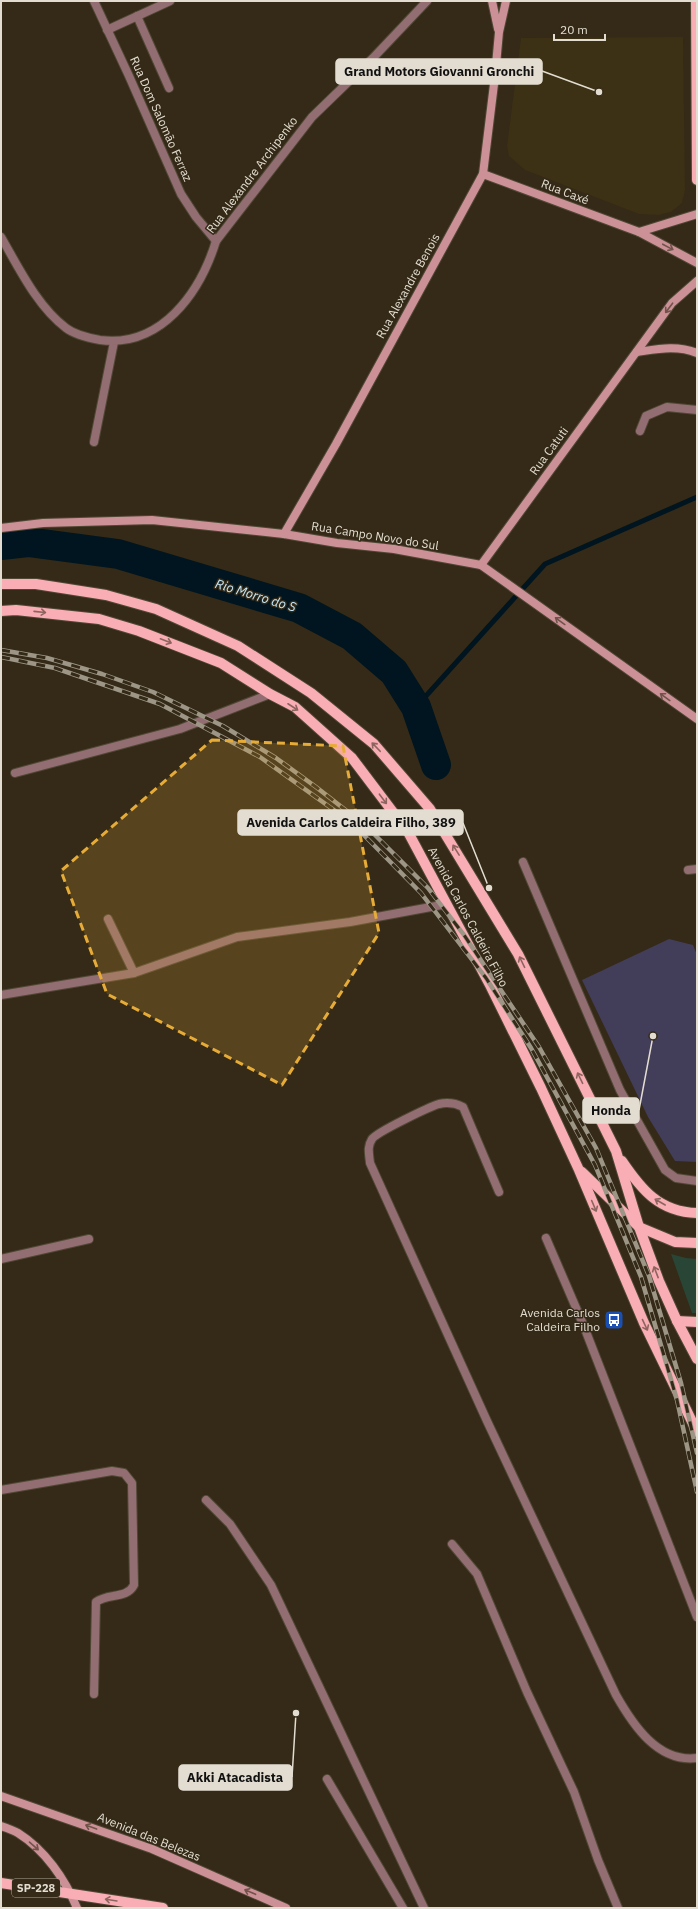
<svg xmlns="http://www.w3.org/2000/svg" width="698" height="1909" font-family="'IBM Plex Sans',sans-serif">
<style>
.built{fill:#3c3015}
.green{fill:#284535}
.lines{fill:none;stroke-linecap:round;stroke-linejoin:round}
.stream{stroke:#00151f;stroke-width:5}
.river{stroke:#00151f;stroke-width:30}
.building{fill:#423d58}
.lane-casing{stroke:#504735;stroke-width:10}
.street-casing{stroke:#504735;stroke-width:10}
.secondary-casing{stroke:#504735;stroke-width:10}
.primary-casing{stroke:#504735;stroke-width:12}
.lane{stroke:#926d71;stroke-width:8}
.street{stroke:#926d71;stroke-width:8}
.secondary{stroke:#cc9197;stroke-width:8}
.primary{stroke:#f9adb5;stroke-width:10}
.rail-casing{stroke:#9d9687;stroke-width:4.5}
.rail{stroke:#342a17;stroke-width:3;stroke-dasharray:9;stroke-linecap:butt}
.oneway{stroke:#71534a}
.oneway2{stroke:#8d655e}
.marked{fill:#e7ac37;fill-opacity:0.2;stroke:#e7ac37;stroke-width:3;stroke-dasharray:8 5;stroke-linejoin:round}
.labels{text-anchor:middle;stroke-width:3;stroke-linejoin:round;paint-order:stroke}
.shield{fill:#342a17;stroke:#aea799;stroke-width:1}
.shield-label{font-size:11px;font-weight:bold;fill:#e3ddd1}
.street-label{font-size:12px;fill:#e3ddd1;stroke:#342a17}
.poi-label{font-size:12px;fill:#e3ddd1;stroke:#342a17;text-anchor:end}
.water-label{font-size:13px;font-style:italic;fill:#c6eafc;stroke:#342a17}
.leader{fill:none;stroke:#e3ddd1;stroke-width:1.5}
.callout-dot{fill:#e3ddd1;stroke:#342a17;stroke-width:1.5}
.callout{fill:#e3ddd1;stroke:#e3ddd1;stroke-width:1.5}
.callout-label{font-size:13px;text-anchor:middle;font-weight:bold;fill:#111}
</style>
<rect width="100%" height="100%" fill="#342a17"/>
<polygon class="built" points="683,37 685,190 682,203 671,212 658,215 639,214 525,170 509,156 507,146 521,38"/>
<polygon class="green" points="671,1254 686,1258 697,1259 697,1313 692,1313"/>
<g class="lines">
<polyline class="stream" points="416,707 545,564 697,497"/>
<polyline class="river" points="1,545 28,542 118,554 299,608 352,636 394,672 416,707 436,765"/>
</g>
<polygon class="building" points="669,939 693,945 697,955 697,1162 675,1161 648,1117 582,980"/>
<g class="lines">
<g class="lane-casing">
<g id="lane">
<polyline points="137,16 169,88"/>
<polyline points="107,30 170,1"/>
<polyline points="640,431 646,416 667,407 697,410"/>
<polyline points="94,442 114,342"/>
<polyline points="15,773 180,729 270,694"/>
<polyline points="523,862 620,1090 665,1170 676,1178 697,1181"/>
<polyline points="688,870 697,869"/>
<polyline points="108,919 134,973"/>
<polyline points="1,995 134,973 237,937 350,922 447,904"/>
<path d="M499,1192L463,1107C455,1103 448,1102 439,1104C429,1107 377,1132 372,1139C367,1147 369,1153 370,1163L487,1421L616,1695C633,1725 658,1763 697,1758"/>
<polyline points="546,1238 583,1324 697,1617"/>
<polyline points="1,1259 89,1239"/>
<path d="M1,1490L112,1471L124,1473L132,1483L134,1585C127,1599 108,1593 96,1602L94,1694"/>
<polyline points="206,1500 230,1524 271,1585 424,1908"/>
<polyline points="452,1544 477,1574 527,1692 574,1792 598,1860 618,1908"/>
<polyline points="327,1779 403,1908"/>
</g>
</g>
<g class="street-casing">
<g id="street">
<polyline points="94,1 129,76 181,194 196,217 216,241"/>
<path d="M1,237C19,268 37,306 66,328C75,335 89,338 100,340C161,348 200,293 216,241L312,117L373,58L427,1"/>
</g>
</g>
<g class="secondary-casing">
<g id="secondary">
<polyline points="492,1 498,29"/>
<polyline points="483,174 639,232 697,263"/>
<polyline points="639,232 697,214"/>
<path d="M637,352C658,349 677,345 697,353"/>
<polyline points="1,528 43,523 152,520 284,534 337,543 394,549 481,565 697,719"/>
<polyline points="284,534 336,444 483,174 495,76 499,32 506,1"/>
<polyline points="481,565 672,303 697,281"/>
<polyline points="1,1796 152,1849 286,1908"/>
<path d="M1,1826C7,1828 13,1830 18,1833C45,1850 65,1879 77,1908"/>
</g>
</g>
<g class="primary-casing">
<g id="primary">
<polyline points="696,1 697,180"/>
<polyline points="1,584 36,584 106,595 156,609 238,646 311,693 374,744 430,809 518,954 616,1151 639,1227 659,1281 677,1321 697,1359"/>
<polyline points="1,611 16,610 99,619 139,631 221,663 270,694 295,707 352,758 408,832 491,987 541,1088 579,1170 644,1323 697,1432"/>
<path d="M622,1161C641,1189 659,1212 697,1213"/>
<polyline points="582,1172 639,1227 675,1242 697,1243"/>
<polyline points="677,1321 697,1322"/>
<polyline points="1,1883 163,1908"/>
</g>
</g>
<use href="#lane" class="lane"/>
<use href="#street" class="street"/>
<use href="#secondary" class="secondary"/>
<use href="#primary" class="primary"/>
<g class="rail-casing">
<g id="rail">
<polyline points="1,650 47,658 102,674 153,692 223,726 276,758 316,787 366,826 428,888 464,935 539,1047 596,1148 649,1276 681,1383 697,1453"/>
<polyline points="1,657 55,668 160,704 260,757 352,823 421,893 486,978 531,1048 595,1165 641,1277 677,1400 697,1492"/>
</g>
</g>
<use href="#rail" class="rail"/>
</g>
<defs><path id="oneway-shaft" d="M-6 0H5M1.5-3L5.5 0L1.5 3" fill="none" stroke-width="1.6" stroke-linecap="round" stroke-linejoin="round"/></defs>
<g class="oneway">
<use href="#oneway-shaft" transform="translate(668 247) rotate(28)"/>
<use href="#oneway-shaft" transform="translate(669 308) rotate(127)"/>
<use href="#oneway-shaft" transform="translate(560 621) rotate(-144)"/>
<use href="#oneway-shaft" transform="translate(665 697) rotate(-144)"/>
<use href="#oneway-shaft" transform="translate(91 1827) rotate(-160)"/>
<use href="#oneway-shaft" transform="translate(34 1846) rotate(41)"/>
<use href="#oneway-shaft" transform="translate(250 1892) rotate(-157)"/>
</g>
<g class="oneway2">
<use href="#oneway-shaft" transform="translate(40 612) rotate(6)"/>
<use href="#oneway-shaft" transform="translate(166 641) rotate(21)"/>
<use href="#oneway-shaft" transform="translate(293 707) rotate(33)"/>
<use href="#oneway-shaft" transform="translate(376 747) rotate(-134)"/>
<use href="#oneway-shaft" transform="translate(383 799) rotate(53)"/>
<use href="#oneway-shaft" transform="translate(456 850) rotate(-122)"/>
<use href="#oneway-shaft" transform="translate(522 962) rotate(-116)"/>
<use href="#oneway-shaft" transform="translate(580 1078) rotate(-116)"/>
<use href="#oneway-shaft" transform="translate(660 1202) rotate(-150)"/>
<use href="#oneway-shaft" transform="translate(594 1206) rotate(67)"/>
<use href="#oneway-shaft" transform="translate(656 1272) rotate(-111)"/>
<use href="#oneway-shaft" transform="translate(645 1325) rotate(65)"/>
<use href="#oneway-shaft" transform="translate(111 1900) rotate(-171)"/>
</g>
<path class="marked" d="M212,740L343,746L379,933L282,1085L107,994L61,871Z"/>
<defs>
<g id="bus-square" transform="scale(1)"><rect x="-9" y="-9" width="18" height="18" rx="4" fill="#1a4fb4" stroke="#342a17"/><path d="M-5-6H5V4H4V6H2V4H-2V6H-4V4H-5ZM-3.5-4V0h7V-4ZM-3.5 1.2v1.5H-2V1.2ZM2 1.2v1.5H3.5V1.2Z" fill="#fff"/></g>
</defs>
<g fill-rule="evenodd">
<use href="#bus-square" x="614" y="1320"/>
</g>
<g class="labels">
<rect class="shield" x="12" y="1879" width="48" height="18" rx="3"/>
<g class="shield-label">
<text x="36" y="1892">SP-228</text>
</g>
<g class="street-label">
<text transform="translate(161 119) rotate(66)" y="4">Rua Dom Salomão Ferraz</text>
<text transform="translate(252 175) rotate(-53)" y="4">Rua Alexandre Archipenko</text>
<text transform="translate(565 192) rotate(21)" y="4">Rua Caxé</text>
<text transform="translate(408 286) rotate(-61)" y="4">Rua Alexandre Benois</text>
<text transform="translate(549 451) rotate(-54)" y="4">Rua Catuti</text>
<text transform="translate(375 536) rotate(9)" y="4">Rua Campo Novo do Sul</text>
<text transform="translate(468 917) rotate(62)" y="4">Avenida Carlos Caldeira Filho</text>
<text transform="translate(149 1837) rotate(22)" y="4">Avenida das Belezas</text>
</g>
<g class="poi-label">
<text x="600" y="1317">Avenida Carlos<tspan x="600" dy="14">Caldeira Filho</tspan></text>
</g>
<g class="water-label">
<text transform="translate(256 595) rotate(17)" y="5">Rio Morro do S</text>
</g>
</g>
<path class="leader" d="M599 92L542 71M489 888L463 823M653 1036L639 1110M296 1713L292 1777"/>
<g class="callout-dot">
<circle cx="599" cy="92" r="4"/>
<circle cx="489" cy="888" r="4"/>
<circle cx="653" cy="1036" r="4"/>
<circle cx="296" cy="1713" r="4"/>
</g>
<g class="callout">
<rect x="336" y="59" width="206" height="25" rx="4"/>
<rect x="238" y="810" width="225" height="25" rx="4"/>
<rect x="583" y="1098" width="56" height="25" rx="4"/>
<rect x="179" y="1765" width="113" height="25" rx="4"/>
</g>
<g class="callout-label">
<text x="439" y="76">Grand Motors Giovanni Gronchi</text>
<text x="351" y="827">Avenida Carlos Caldeira Filho, 389</text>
<text x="611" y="1115">Honda</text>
<text x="235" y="1782">Akki Atacadista</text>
</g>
<rect width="698" height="1909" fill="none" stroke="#e3ddd1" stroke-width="4"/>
<path d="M554 34v6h51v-6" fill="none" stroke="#e3ddd1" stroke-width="2"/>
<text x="560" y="34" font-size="12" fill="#e3ddd1" stroke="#342a17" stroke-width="3" paint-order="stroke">20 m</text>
</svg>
